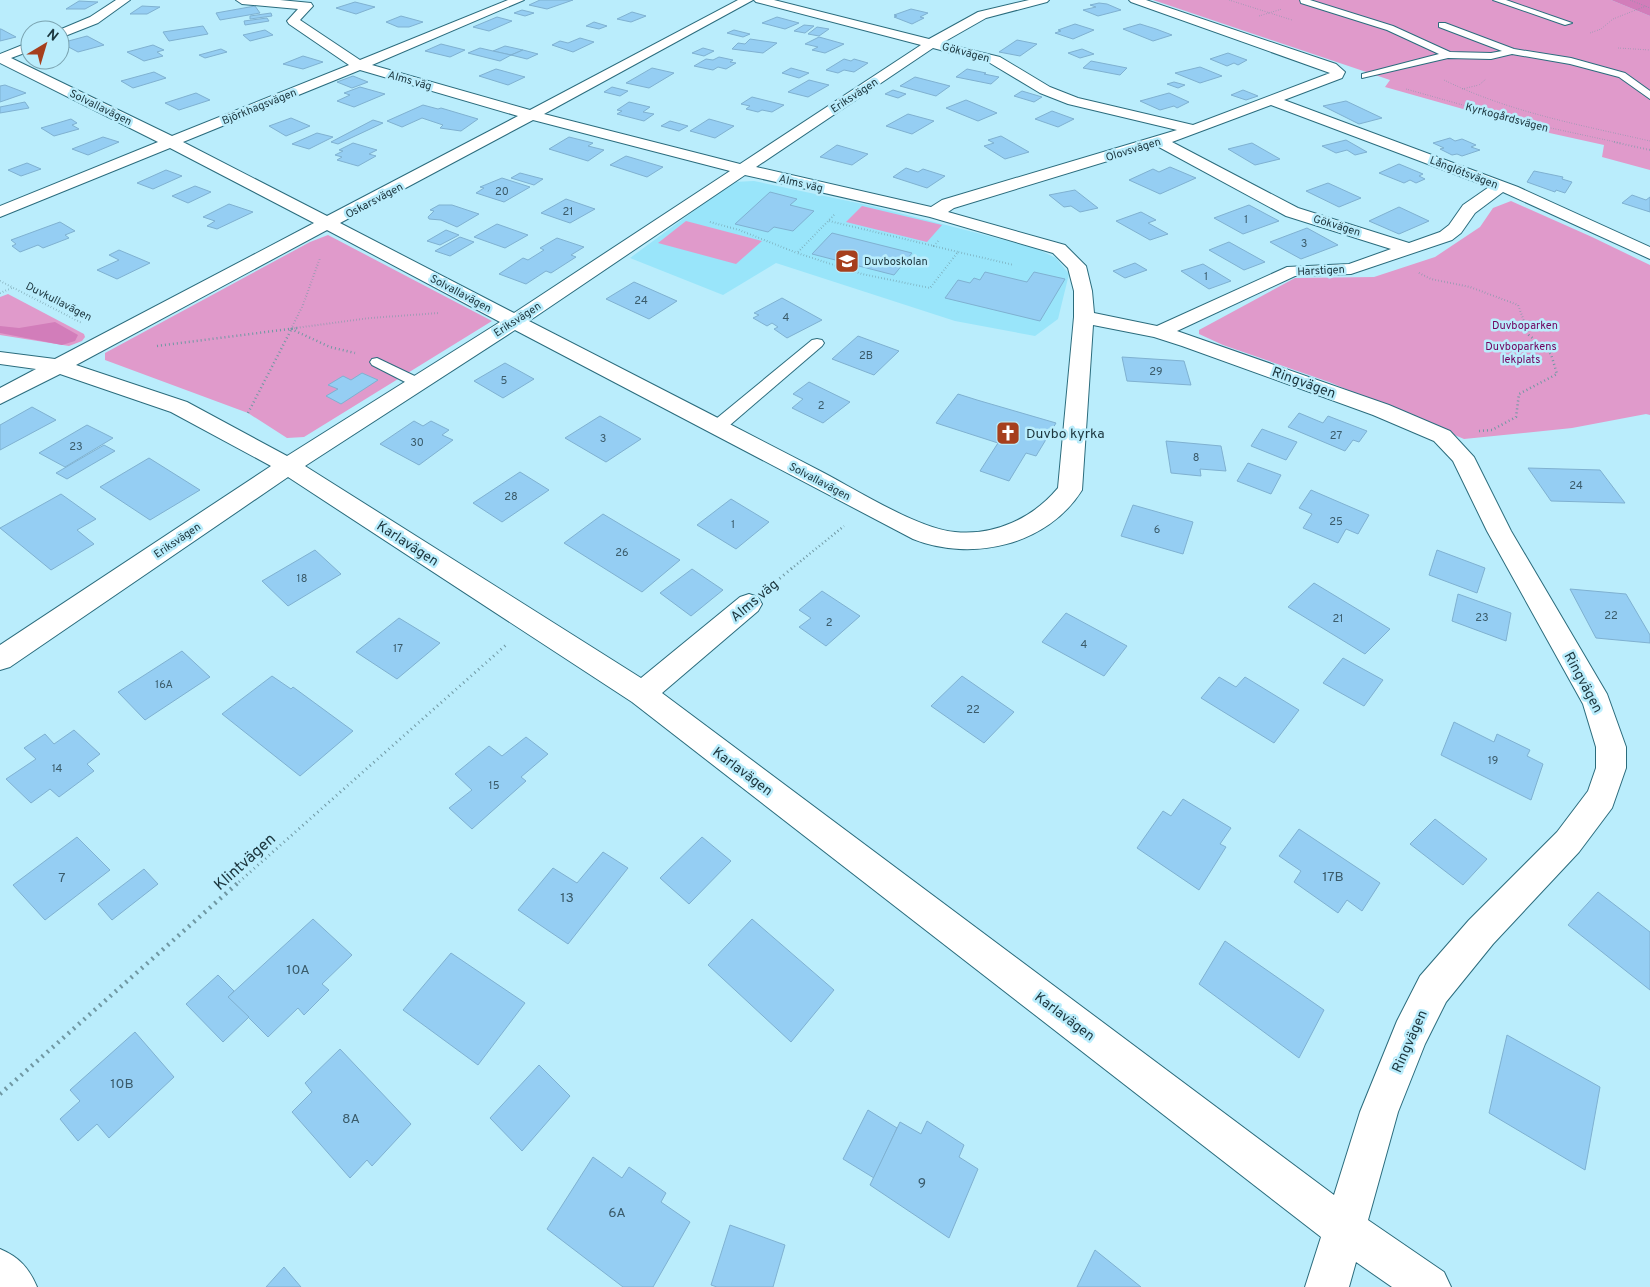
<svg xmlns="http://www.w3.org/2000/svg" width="1650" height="1287" font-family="Overpass,sans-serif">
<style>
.built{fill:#99e5fa}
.green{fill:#e09acb}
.forest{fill:#d27dba}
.building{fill:#95cef3;stroke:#7fb1d1}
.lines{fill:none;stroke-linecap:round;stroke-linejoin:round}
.service-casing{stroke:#2b6c7d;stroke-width:2}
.minor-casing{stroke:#2b6c7d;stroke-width:2}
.path-far4{stroke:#7098a3;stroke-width:1;stroke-dasharray:0.5 2;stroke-linecap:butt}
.path-far3{stroke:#7098a3;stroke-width:2;stroke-dasharray:0.5 2.5;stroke-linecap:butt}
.path-far2{stroke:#7098a3;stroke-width:2.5;stroke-dasharray:1 3;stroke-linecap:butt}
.path-far1{stroke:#7098a3;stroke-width:3;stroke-dasharray:1 4;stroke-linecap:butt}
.path{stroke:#7098a3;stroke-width:4.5;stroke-dasharray:2 5;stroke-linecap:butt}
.service{fill:#fff;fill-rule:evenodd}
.minor{fill:#fff;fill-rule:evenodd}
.labels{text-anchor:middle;stroke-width:5;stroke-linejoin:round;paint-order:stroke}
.far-street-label{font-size:11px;fill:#1b353d;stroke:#baedfc}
.number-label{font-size:11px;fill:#3a5b6a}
.far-poi-label{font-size:11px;fill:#1b353d;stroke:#baedfc;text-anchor:start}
.far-park-label{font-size:11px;fill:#70035d;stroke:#baedfc}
.street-label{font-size:14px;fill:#1b353d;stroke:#baedfc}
.poi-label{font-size:14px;fill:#1b353d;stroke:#baedfc;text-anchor:start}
.near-number-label{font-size:14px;fill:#3a5b6a}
.near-street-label{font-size:16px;fill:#1b353d;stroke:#baedfc}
</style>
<rect width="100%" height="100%" fill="#baedfc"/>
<polygon class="built" points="754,181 872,206 1035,248 1056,258 1069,274 1058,319 1035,336 955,321 776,263 723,295 630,258 733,182"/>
<g class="green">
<polygon points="1153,0 1611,0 1650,16 1650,170 1602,157 1604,145 1545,132 1385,87 1390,80"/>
<polygon points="1511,201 1592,237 1650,265 1650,415 1646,414 1572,428 1464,439 1329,382 1223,345 1199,334 1199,330 1295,278 1374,277 1435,257 1480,227 1493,208"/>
<polygon points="862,206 942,225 927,242 846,222"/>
<polygon points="686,221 762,241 736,264 658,243"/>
<polygon points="328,235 492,321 304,437 287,438 248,413 105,360 105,353 310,242"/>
<polygon points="8,294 84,334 85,337 82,341 69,346 0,335 0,297"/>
</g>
<g class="forest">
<polygon points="1611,0 1650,0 1650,16"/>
<polygon points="55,322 78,335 75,341 62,345 0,333 0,326 19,328"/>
</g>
<g class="building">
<polygon points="540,0 573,0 547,9 529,5"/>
<polygon points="79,1 98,2 85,9 66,9"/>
<polygon points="355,2 375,7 356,14 336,8"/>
<polygon points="1099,3 1107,4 1121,10 1098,16 1083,10 1096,7 1090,5"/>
<polygon points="142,6 160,7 147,14 130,14"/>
<polygon points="255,6 260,13 220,20 216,13"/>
<polygon points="911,9 928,13 920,17 924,18 912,24 894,17 897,16 894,15"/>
<polygon points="522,10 534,13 525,16 514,13"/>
<polygon points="632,12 646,16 631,22 617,19"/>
<polygon points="271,13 272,16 250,19 250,16"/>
<polygon points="401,16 423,22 409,27 398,27 386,22"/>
<polygon points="497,17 512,21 489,31 473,27"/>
<polygon points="777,17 799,23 785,29 762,23"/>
<polygon points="267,18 269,21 245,25 244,21"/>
<polygon points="594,22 607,26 599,29 586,26"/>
<polygon points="1075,24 1094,30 1073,39 1055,33 1061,31 1058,30"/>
<polygon points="1140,24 1156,29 1172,35 1153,41 1123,29"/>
<polygon points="804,25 814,26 805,33 794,31"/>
<polygon points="203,26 208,34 169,41 163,32"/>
<polygon points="817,27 829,29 819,36 808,34"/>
<polygon points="0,29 1,29 16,37 0,41"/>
<polygon points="265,30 273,35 250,41 243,35"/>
<polygon points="734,30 750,34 743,37 727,33"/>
<polygon points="87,36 104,45 78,52 61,43"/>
<polygon points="819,37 844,44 825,53 812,50 818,47 805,44"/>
<polygon points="580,38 594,42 573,52 552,45 560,41 568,43"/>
<polygon points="750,39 777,43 763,53 732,49 738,43 745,44"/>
<polygon points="1017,40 1037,44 1020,56 999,52"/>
<polygon points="441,44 465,50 450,57 425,51"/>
<polygon points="153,45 164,50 157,52 163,56 144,61 127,52"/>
<polygon points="505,46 523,50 511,55 493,51"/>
<polygon points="480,48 493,51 511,55 500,61 468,53"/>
<polygon points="703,48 714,51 704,56 692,53"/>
<polygon points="221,49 227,52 205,58 199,55"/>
<polygon points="1082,49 1094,54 1080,58 1068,53"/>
<polygon points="523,50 538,54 527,59 511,55"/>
<polygon points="1228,53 1247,60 1238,65 1234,63 1227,66 1210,59"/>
<polygon points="303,56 323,62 303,69 283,64"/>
<polygon points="719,57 733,60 730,62 736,63 726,69 718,67 713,70 694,66 706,59 713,60"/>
<polygon points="844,59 851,61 854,59 868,63 854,72 844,70 838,73 826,70"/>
<polygon points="1091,61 1127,68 1120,75 1083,68"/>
<polygon points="1200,67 1222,76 1200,83 1175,73"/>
<polygon points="652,68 674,73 649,88 626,83"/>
<polygon points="791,68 809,73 799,78 782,73"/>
<polygon points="496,69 525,77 508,85 479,76"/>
<polygon points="967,69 986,73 984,74 999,77 991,84 956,77"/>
<polygon points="154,72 166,78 133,88 121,81"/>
<polygon points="353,76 368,82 352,88 337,82"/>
<polygon points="915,77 950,86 936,96 900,86"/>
<polygon points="809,80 829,85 808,97 788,92"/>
<polygon points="1174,82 1185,85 1178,88 1167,84"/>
<polygon points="5,85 26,93 0,102 0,86"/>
<polygon points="360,87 385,94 354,107 337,101 350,95 344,93"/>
<polygon points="612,87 628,91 620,96 604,92"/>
<polygon points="893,90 906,94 898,98 885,94"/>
<polygon points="1243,90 1258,96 1246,100 1231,95"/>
<polygon points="1022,91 1042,97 1034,102 1014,96"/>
<polygon points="196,93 210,100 179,110 165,103"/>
<polygon points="1169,93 1189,102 1177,108 1174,106 1160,110 1140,101"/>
<polygon points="752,97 784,105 772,112 762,110 758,112 746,109 750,106 741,104"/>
<polygon points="966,100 997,113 978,121 946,108"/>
<polygon points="1346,101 1382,118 1359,124 1323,106"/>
<polygon points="25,102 29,108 0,113 0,107"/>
<polygon points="629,102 650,107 643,112 654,114 644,121 617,114 622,111 617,110"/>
<polygon points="423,105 438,109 441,108 478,119 461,131 440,128 443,125 422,118 402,127 387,121"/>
<polygon points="1052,111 1074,119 1058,127 1035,119"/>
<polygon points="908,114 934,121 912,134 886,126"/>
<polygon points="291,118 310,126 286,136 269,126"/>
<polygon points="71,119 77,123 72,125 79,129 54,136 41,128"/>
<polygon points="709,119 734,126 715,138 690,131"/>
<polygon points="373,120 383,123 338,144 331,142"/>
<polygon points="670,121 688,126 679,131 661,126"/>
<polygon points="317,133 333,137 309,149 292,144"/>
<polygon points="1001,136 1029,152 1005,159 984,146 994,143 988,140"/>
<polygon points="103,137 119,142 88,155 72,149"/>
<polygon points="569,137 593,143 588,146 604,150 588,161 549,149"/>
<polygon points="1450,138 1455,141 1462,139 1476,145 1471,147 1480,150 1462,156 1457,154 1452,155 1440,149 1444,148 1433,143"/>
<polygon points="1346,140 1367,152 1355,155 1347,150 1336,153 1322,146"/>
<polygon points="353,143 377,150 369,154 376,156 358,166 337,160 342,157 335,155 343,151 339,150"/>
<polygon points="1252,143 1280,159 1255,165 1228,149"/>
<polygon points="837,145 868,154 852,165 820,157"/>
<polygon points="626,156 663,167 647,177 610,165"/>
<polygon points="27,163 41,169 21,176 8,170"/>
<polygon points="1399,164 1423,174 1419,176 1425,179 1416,183 1410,180 1404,183 1379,173"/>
<polygon points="1170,167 1196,178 1160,194 1129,180 1153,169 1159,172"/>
<polygon points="906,168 918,172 923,169 945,176 927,188 893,177"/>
<polygon points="166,170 182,176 153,189 137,183"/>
<polygon points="1534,171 1563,177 1562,179 1572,182 1565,193 1556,190 1555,192 1527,182"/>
<polygon points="520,173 543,179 534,185 511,178"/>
<polygon points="502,178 530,187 504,202 476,193 484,188 480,187"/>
<polygon points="1328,183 1361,198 1339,207 1306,191"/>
<polygon points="195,186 211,192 188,203 172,196"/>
<polygon points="1075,190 1098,208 1080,212 1071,206 1064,207 1049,195"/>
<polygon points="770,192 797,199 790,205 814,211 793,231 774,227 768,232 735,224"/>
<polygon points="1632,195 1646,200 1650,197 1650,212 1622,203"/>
<polygon points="566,199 595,209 570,223 541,213"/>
<polygon points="229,204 253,212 217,229 207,226 215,221 203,217"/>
<polygon points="439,205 452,205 479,214 457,227 441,220 429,219 428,217 434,211 430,210"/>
<polygon points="1249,205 1279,221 1243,234 1214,218"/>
<polygon points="1399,207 1429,221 1399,234 1369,221"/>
<polygon points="1141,212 1156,220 1148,223 1168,234 1150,240 1116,221"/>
<polygon points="60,222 75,231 65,235 69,238 43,248 38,245 20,252 12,246 16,244 11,240"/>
<polygon points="497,224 528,235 505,248 474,237"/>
<polygon points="1307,228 1338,245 1301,259 1270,242"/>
<polygon points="446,230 459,235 440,245 427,241"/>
<polygon points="832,233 912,253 894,275 812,254"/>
<polygon points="460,237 474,242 450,256 435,251"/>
<polygon points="557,238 584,247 571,255 576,257 551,273 546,271 526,284 499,274 523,258 528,260 544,250 540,248"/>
<polygon points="1229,242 1265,262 1244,270 1209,250"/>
<polygon points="119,250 150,263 117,279 97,270 119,260 109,255"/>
<polygon points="1135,263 1147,270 1125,278 1113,271"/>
<polygon points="1203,264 1231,281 1209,289 1181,271"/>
<polygon points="985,272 1027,282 1034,272 1065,279 1040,321 945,298 958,280 970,283 974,278 980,280"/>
<polygon points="634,282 677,301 649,319 606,299"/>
<polygon points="782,298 822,320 787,338 774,329 778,327 772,323 767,326 753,318 759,315 754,313"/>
<polygon points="858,336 899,351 874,375 832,359"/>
<polygon points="1122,357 1184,361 1191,385 1127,381"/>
<polygon points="505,363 534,379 503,398 474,381"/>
<polygon points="362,373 378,380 341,404 326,396 338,389 328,385 343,376 351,380"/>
<polygon points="809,382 850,402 823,423 792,408 803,399 793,394"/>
<polygon points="958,394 977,400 1056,423 1036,456 1026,453 1009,481 980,471 998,443 936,423"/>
<polygon points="32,407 56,420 0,450 0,425"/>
<polygon points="1299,413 1323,423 1328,416 1367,431 1359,442 1353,440 1345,451 1288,427"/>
<polygon points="600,416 641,439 606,462 565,438"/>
<polygon points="414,421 423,426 431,421 449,430 442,435 453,440 419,465 380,444"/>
<polygon points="87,425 113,438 65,467 39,453"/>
<polygon points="1262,429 1297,442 1286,460 1251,446"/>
<polygon points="1166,441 1221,446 1226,471 1200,469 1201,476 1171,473"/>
<polygon points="104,445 115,451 67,479 56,473"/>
<polygon points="149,458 200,490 150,520 100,487"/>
<polygon points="1248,463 1281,475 1271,494 1237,481"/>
<polygon points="1528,468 1600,470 1625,503 1551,501"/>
<polygon points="520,472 549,490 502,522 473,503"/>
<polygon points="1311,490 1369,515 1358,534 1346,529 1338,543 1303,528 1312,514 1299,508"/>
<polygon points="61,494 96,519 77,530 94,544 51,570 0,528"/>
<polygon points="731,499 769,522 736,549 697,525"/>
<polygon points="1133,505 1193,522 1183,554 1121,536"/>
<polygon points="603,514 680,560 642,592 564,543"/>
<polygon points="315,550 341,574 288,606 262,581"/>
<polygon points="1437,550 1485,568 1477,593 1429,575"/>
<polygon points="692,569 723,590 691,616 660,593"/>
<polygon points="1314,583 1390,629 1365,654 1288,607"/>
<polygon points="1570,589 1626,594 1650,635 1650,643 1596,638"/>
<polygon points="822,591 860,616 826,646 799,627 811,618 799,610"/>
<polygon points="1458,594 1511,613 1506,641 1452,621"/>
<polygon points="1066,613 1127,646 1104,676 1042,642"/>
<polygon points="399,618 440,643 397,679 356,652"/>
<polygon points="182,651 210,677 145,720 118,692"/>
<polygon points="1343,658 1383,680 1364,706 1323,683"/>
<polygon points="272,676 291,689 293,687 353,731 300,776 222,714"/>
<polygon points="962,676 1014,712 984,743 931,706"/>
<polygon points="1219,677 1236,687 1245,677 1299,710 1274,743 1201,698"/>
<polygon points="1454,722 1494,742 1497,734 1530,750 1527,756 1543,764 1531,800 1441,755"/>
<polygon points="74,730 100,754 87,764 94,771 59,797 50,789 31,803 6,779 36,759 24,748 45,734 54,744"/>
<polygon points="526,737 548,754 521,777 526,781 472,829 449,808 472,790 455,774 489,746 502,756"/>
<polygon points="1183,799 1231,828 1220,844 1226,847 1199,890 1137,848 1163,811 1171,816"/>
<polygon points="1435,819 1487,859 1463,885 1410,844"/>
<polygon points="1299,829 1380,883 1362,911 1347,900 1338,913 1294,882 1301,871 1279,856"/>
<polygon points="77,837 110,870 45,920 13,885"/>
<polygon points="702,837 731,861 689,904 660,878"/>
<polygon points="603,852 628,868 568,944 518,910 553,868 577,883"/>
<polygon points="144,869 158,884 112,920 98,904"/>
<polygon points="1598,892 1650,932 1650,990 1568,925"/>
<polygon points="313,919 352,955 322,984 329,990 304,1015 298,1008 268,1037 228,997"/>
<polygon points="752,919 834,990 791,1042 708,965"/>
<polygon points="1225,941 1324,1010 1299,1058 1199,984"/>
<polygon points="451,953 525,1003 478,1065 403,1010"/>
<polygon points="218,975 234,991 228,997 249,1017 223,1042 186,1004"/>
<polygon points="135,1032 174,1077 109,1138 97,1124 78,1141 60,1119 80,1101 70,1090"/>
<polygon points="1507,1035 1600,1087 1585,1170 1489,1113"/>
<polygon points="340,1049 411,1124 372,1166 367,1160 350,1178 292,1112 312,1092 305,1083"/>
<polygon points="539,1065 570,1096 522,1151 490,1118"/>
<polygon points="868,1110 897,1128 874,1178 843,1159"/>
<polygon points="927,1121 964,1145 959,1157 978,1169 949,1238 870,1185 900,1122 921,1134"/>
<polygon points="593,1157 622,1178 629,1167 666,1193 661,1202 690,1222 653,1287 623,1287 547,1229"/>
<polygon points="730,1225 785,1245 773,1287 717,1287 711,1285"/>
<polygon points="1095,1250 1141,1287 1077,1287"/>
<polygon points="284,1267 301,1287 266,1287"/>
</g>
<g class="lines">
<g class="service-casing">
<g id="service">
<polygon points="1300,0 1310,0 1393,26 1450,52 1491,53 1502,51 1439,27 1439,23 1445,23 1514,49 1571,58 1625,73 1650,91 1650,99 1619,77 1570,64 1512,54 1491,59 1448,58 1362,78 1362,74 1439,54 1387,30 1301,3"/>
<polygon points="1493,0 1506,0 1572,23 1565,25"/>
<polygon points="817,339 822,340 824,343 822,346 723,431 711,431 709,427 711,423 812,340"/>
<polygon points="377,358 423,380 426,383 418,388 413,386 372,365 370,362 372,359"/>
</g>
</g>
<g class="minor-casing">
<g id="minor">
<polygon points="116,0 130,0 98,23 60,38 59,30 90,17"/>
<path d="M236,0H280L311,3L313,6L300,20L360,60L508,0H524L372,65L530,110L738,0H753L544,114L740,164L921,45L756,2L754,0H774L929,39L978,12L1029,0H1049L1047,2L986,18L942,43L1000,57L1050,87L1078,98L1193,125L1330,73L1131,2L1129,0H1146L1336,64L1345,72L1342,78L1284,100L1518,187L1650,247V259L1503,192L1475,213L1461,233L1452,240L1351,274L1295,276L1177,331L1389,405L1450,431L1474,457L1511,531L1607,694L1626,747V768L1612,808L1579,852L1493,944L1446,1002L1425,1044L1398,1112L1368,1220L1444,1272L1451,1287H1392L1356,1262L1349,1287H1305L1321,1237L632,702L288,477L10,667L0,670V645L271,466L171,412L60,374L0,404V388L36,369L0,364V352L55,359L314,223L170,148L0,217V206L158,142L0,63V54L30,42V51L11,58L172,136L349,65L289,24L287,21L298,9L242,4ZM933,48L990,63L1040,93L1068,104L1177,130L942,200L931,207L756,167ZM360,70L518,116L327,216L183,142ZM1271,105L1489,187L1463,205L1449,225L1440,232L1409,243L1298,208L1172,142ZM533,120L730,171L514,313L340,223ZM1157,146L1286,216L1391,249L1349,264L1287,267L1157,326L1094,313L1092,291L1086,266L1065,245L948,212L954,208ZM745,175L930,217L1053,253L1068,268L1074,291V317L1058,488C1033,518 995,536 955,532C919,529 858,491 824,473C726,422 627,371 529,321ZM327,230L500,322L287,456L187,402L76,365ZM1093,325L1154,337L1182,346L1373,415L1434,441L1453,461L1487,531L1583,704L1596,747V768L1588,791L1557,832L1469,920L1420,976L1397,1021L1360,1112L1334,1195L662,693L758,611L762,604L758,597L749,594L740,597L641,678L305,466L515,330L913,539C971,562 1047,546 1082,490Z"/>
<path d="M0,1249C19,1257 29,1268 37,1287H0Z"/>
</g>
</g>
<g class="path-far4">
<polyline points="1229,0 1292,20"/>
<polyline points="1630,0 1650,8"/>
<polyline points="1259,16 1282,9"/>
<polyline points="1590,33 1601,29 1613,19 1646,6"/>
<polyline points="1618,48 1650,50"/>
<path d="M1444,80C1509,112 1580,125 1650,141"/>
<polyline points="1406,89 1523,122 1620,143"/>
<polyline points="1462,89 1479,85 1486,79"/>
</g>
<g class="path-far3">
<polyline points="1614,142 1650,150"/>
<polyline points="834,215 797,253 862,274 930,288 958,252 1014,265"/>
<polyline points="829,221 934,246"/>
<polyline points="710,222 739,230 797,253"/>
<polyline points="938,241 934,246 958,252"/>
<polyline points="1419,273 1431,279 1470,287 1518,305 1527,329"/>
<polyline points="0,281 82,323"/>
<polyline points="0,293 12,288"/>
<polyline points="288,329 370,318 439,313"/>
<polyline points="291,329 303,305 320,258"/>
</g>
<g class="path-far2">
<polyline points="291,329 330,347 355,353"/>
<polyline points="157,346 297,328"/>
<polyline points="248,413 292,328"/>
<polyline points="1479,431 1492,430 1516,417 1519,394 1557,374 1551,354 1529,335 1526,328"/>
<polyline points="791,569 844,526"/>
</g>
<g class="path-far1">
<polyline points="772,585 792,568"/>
<polyline points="239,882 506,645"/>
</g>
<polyline class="path" points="0,1094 240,881"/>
<use href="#service" class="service"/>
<use href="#minor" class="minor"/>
</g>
<defs>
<g id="school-square" transform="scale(1.25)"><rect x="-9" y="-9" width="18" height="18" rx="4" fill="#a63f1d" stroke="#baedfc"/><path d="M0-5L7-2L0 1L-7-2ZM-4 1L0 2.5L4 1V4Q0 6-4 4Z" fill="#fff"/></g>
<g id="church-square" transform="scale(1.25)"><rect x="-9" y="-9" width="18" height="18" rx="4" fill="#a63f1d" stroke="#baedfc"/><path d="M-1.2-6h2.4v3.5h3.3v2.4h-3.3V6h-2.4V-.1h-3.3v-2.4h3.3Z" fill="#fff"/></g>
</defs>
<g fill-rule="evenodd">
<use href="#school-square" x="847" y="261"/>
<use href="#church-square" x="1008" y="433"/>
</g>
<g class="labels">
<g class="far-street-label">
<text transform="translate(966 52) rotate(15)" y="4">Gökvägen</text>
<text transform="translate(410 80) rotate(16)" y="4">Alms väg</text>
<text transform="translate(854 95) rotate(-33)" y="4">Eriksvägen</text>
<text transform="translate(259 106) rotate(-22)" y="4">Björkhagsvägen</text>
<text transform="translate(101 107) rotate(26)" y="4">Solvallavägen</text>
<text transform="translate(1507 117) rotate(15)" y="4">Kyrkogårdsvägen</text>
<text transform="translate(1133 149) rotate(-17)" y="4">Olovsvägen</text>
<text transform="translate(1464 172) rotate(21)" y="4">Långlötsvägen</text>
<text transform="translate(801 183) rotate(13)" y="4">Alms väg</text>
<text transform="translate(374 200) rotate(-28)" y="4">Oskarsvägen</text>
<text transform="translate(1337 225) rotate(17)" y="4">Gökvägen</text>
<text transform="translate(1321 270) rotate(-3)" y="4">Harstigen</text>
<text transform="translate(461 293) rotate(28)" y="4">Solvallavägen</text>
<text transform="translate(59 301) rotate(27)" y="4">Duvkullavägen</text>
<text transform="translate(517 319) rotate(-33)" y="4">Eriksvägen</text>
<text transform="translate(820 481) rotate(28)" y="4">Solvallavägen</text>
<text transform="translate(177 540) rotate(-34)" y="4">Eriksvägen</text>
</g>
<g class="number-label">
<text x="502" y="195">20</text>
<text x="568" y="215">21</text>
<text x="1246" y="223">1</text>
<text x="1304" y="247">3</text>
<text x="1206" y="280">1</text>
<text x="641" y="304">24</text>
<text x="786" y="321">4</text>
<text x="866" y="359">2B</text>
<text x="1156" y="375">29</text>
<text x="504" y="384">5</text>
<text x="821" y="409">2</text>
<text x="1336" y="439">27</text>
<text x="603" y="442">3</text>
<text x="417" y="446">30</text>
<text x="76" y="450">23</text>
<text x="1196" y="461">8</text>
<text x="1576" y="489">24</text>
<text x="511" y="500">28</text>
<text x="1336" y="525">25</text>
<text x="733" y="528">1</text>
<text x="1157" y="533">6</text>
<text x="622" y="556">26</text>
<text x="302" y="582">18</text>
<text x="1611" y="619">22</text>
<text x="1482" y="621">23</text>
<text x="1338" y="622">21</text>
<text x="829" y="626">2</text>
<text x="1084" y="648">4</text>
<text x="398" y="652">17</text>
<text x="164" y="688">16A</text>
<text x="973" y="713">22</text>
<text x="1493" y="764">19</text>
<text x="57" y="772">14</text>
<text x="494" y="789">15</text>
</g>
<g class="far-poi-label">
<text x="864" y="265">Duvboskolan</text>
</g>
<g class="far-park-label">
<text x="1525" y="329">Duvboparken</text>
<text x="1521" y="350">Duvboparkens<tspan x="1521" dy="13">lekplats</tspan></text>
</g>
<g class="street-label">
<text transform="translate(1304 382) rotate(20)" y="5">Ringvägen</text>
<text transform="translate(408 543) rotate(33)" y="5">Karlavägen</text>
<text transform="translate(754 600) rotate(-40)" y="5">Alms väg</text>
<text transform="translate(1584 682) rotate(62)" y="5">Ringvägen</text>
<text transform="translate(743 771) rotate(37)" y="5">Karlavägen</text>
<text transform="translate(1065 1016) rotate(37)" y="5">Karlavägen</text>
<text transform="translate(1409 1041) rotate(-66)" y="5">Ringvägen</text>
</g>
<g class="poi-label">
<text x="1026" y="438">Duvbo kyrka</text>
</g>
<g class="near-number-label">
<text x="1333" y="881">17B</text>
<text x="62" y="882">7</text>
<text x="567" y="902">13</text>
<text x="298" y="974">10A</text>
<text x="122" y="1088">10B</text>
<text x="351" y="1123">8A</text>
<text x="922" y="1187">9</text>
<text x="617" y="1217">6A</text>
</g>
<g class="near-street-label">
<text transform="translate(244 861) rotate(-42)" y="6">Klintvägen</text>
</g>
</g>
<g transform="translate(45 45) rotate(38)"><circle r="24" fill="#baedfc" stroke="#7aa3b0"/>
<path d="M0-4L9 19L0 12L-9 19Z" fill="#a63f1d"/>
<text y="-8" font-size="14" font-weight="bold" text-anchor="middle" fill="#1b353d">N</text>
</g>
</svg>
